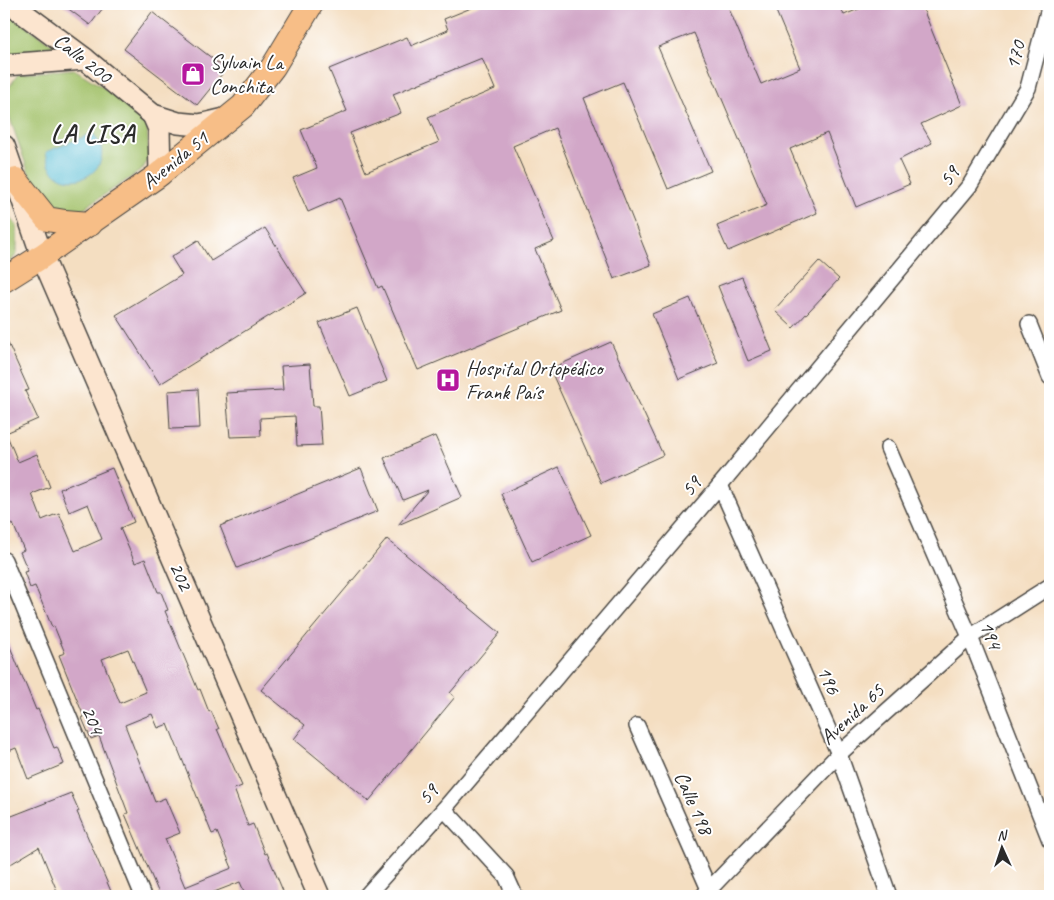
<svg xmlns="http://www.w3.org/2000/svg" width="1054" height="900" font-family="Caveat,sans-serif">
<style>
.green{fill:#a2c169;stroke:#66764a}
.water{fill:#54bbd2;stroke:#40737e}
.building{fill:#d2a7c8;fill-rule:evenodd}
.lines{fill:none;stroke-linecap:round;stroke-linejoin:round}
.street-casing{stroke:#494642;stroke-width:18}
.secondary-casing{stroke:#494642;stroke-width:24}
.primary-casing{stroke:#494642;stroke-width:26}
.street{stroke:#fff;stroke-width:15}
.secondary{stroke:#fce5cf;stroke-width:21}
.primary{stroke:#f7be87;stroke-width:24}
.labels{text-anchor:middle;stroke-width:4;stroke-linejoin:round;paint-order:stroke}
.street-label{font-size:21px;fill:#2b2b2b;stroke:#fff}
.poi-label{font-size:21px;fill:#2b2b2b;stroke:#fff;text-anchor:start}
.district-label{font-size:26px;font-weight:bold;letter-spacing:1px;fill:#2b2b2b;stroke:#fff}
</style>
<rect width="100%" height="100%" fill="#fff"/>
<filter id="ink" filterUnits="userSpaceOnUse"><feTurbulence type="fractalNoise" baseFrequency=".02" numOctaves="2"/><feDisplacementMap in="SourceGraphic" scale="10" xChannelSelector="R" yChannelSelector="G"/><feConvolveMatrix kernelMatrix="1 2 1 2 8 2 1 2 1" color-interpolation-filters="sRGB"/></filter>
<filter id="wash" filterUnits="userSpaceOnUse"><feTurbulence type="fractalNoise" baseFrequency=".0096" numOctaves="4" result="noise"/><feDisplacementMap in="SourceGraphic" scale="20" xChannelSelector="R" yChannelSelector="G"/><feGaussianBlur stdDeviation="1.12" result="paint"/><feColorMatrix in="noise" values="0 0 0 0 0 0 0 0 0 0 0 0 0 0 0 0 0 1.4 0 .05"/><feComposite in="paint" operator="in"/></filter>
<g filter="url(#wash)">
<rect width="100%" height="100%" fill="#f4dec1"/>
<g class="green">
<polygon points="4,10 64,53 4,56"/>
<polygon points="74,69 142,112 147,123 149,158 142,170 81,210 63,213 50,209 36,194 4,101 4,95 18,74"/>
<polygon points="4,211 17,226 17,254 4,269"/>
</g>
<path class="water" d="M93,133C95,137 100,143 101,147C108,176 65,193 50,167C48,163 47,157 46,152Z"/>
<g id="blocks">
<g class="building">
<polygon points="62,4 106,4 90,25"/>
<path d="M481,4H727L761,84L800,68L773,4H839L844,15L871,4H921L962,105L921,124L932,143L899,160L910,184L856,207L827,133L790,149L817,213L728,251L717,226L767,205L694,33L658,47L711,171L668,189L623,82L584,98L651,265L614,279L555,128L513,146L554,241L535,249L561,310L418,370L382,286L378,288L340,198L308,212L293,178L317,168L301,130L347,111L329,69L407,37L411,46L448,30L444,19ZM482,58L495,89L428,117L439,142L366,172L350,133L401,113L393,94Z"/>
<polygon points="152,12 226,69 197,105 124,49"/>
<polygon points="265,228 306,293 160,384 116,315 182,275 171,257 198,240 211,261"/>
<polygon points="819,261 839,279 793,328 774,310"/>
<polygon points="742,277 772,351 748,361 718,286"/>
<polygon points="690,298 718,363 679,379 652,314"/>
<polygon points="357,308 387,381 350,396 319,323"/>
<path d="M4,334L29,390L25,391L38,419L6,433L18,462L37,454L50,487L32,494L42,520L59,513L75,551L102,539L88,504L69,512L60,489L112,468L134,522L120,528L135,563L145,559L158,592H161L168,610L165,611L198,690L200,689L209,712L211,711L219,729H217L242,786L234,789L248,826L253,824L265,854L267,853L283,891L270,896H246L240,882L204,896H160L125,814L128,813L99,736L91,739L82,718L84,717L59,655L65,653L54,626L52,627L35,586L30,588L24,572L28,571L20,552L24,550L13,524L4,528ZM128,649L146,692L120,703L102,659ZM152,714L158,728L168,724L212,834L217,832L232,868L185,887L165,839L180,833L165,798L155,802L125,725Z"/>
<polygon points="611,342 663,455 601,483 550,369"/>
<polygon points="310,364 313,406 319,406 322,445 297,446 295,416 260,418 261,436 230,437 226,393 283,390 281,366"/>
<polygon points="198,389 200,428 170,429 168,391"/>
<polygon points="435,436 462,497 398,525 428,490 403,500 384,458"/>
<polygon points="559,467 591,535 532,562 501,494"/>
<polygon points="361,468 378,511 237,568 220,526"/>
<polygon points="387,539 500,633 450,693 455,697 369,801 294,739 305,725 261,690"/>
<polygon points="4,632 36,710 38,709 54,748 57,747 64,764 28,779 16,748 4,753"/>
<polygon points="71,793 79,811 77,812 113,896 59,896 39,847 4,868 4,819"/>
</g>
</g>
</g>
<g filter="url(#ink)">
<use href="#blocks" fill-opacity="0" stroke="#494642" stroke-width="1"/>
<g class="lines">
<g class="street-casing">
<g id="street">
<polyline points="1029,324 1050,377"/>
<polyline points="888,448 970,637 1050,840"/>
<polyline points="720,485 839,754 889,896"/>
<polyline points="4,560 143,896"/>
<polyline points="637,726 712,896"/>
<polyline points="444,809 506,876 515,896"/>
<polyline points="366,896 444,809 720,485 970,185 1028,88 1050,4"/>
<polyline points="703,896 839,754 970,637 1050,586"/>
</g>
</g>
<g class="secondary-casing">
<g id="secondary">
<polyline points="11,4 85,59 153,115 178,123 200,125 225,119"/>
<polyline points="4,65 85,59"/>
<polyline points="153,115 159,129 160,175"/>
<polyline points="4,146 42,256 319,896"/>
</g>
</g>
<g class="primary-casing">
<g id="primary">
<polyline points="16,180 47,219 65,222 90,224"/>
<polyline points="4,280 42,256 157,176 243,106 273,67 311,4"/>
</g>
</g>
<use href="#street" class="street"/>
<use href="#secondary" class="secondary"/>
<use href="#primary" class="primary"/>
</g>
</g>
<defs>
<g id="shop-square" transform="scale(1.25)"><rect x="-9" y="-9" width="18" height="18" rx="4" fill="#b5179e" stroke="#fff"/><path d="M-5-2.5h2.3a2.7 3.5 0 0 1 5.4 0H5L5.5 6h-11ZM-1.5-2.5h3a1.5 2.3 0 0 0-3 0Z" fill="#fff"/></g>
<g id="hospital-square" transform="scale(1.25)"><rect x="-9" y="-9" width="18" height="18" rx="4" fill="#b5179e" stroke="#fff"/><path d="M-5-5h3v3.5h4V-5h3V5h-3V1.5h-4V5h-3Z" fill="#fff"/></g>
</defs>
<g fill-rule="evenodd">
<use href="#shop-square" x="193" y="74"/>
<use href="#hospital-square" x="448" y="380"/>
</g>
<g class="labels">
<g class="street-label">
<text transform="translate(1015 55) rotate(-75)" y="7">170</text>
<text transform="translate(83 58) rotate(38)" y="7">Calle 200</text>
<text transform="translate(175 160) rotate(-39)" y="7">Avenida 51</text>
<text transform="translate(949 176) rotate(-54)" y="7">59</text>
<text transform="translate(691 486) rotate(-50)" y="7">59</text>
<text transform="translate(181 576) rotate(67)" y="7">202</text>
<text transform="translate(991 635) rotate(68)" y="7">194</text>
<text transform="translate(829 680) rotate(66)" y="7">196</text>
<text transform="translate(852 714) rotate(-43)" y="7">Avenida 65</text>
<text transform="translate(93 720) rotate(68)" y="7">204</text>
<text transform="translate(428 794) rotate(-49)" y="7">59</text>
<text transform="translate(694 803) rotate(66)" y="7">Calle 198</text>
</g>
<g class="poi-label">
<text x="210" y="69">Sylvain La<tspan x="210" dy="24">Conchita</tspan></text>
<text x="466" y="375">Hospital Ortopédico<tspan x="466" dy="24">Frank País</tspan></text>
</g>
<g class="district-label">
<text x="93" y="142">LA LISA</text>
</g>
</g>
<rect width="1054" height="900" fill="none" stroke="#fff" stroke-width="20"/>
<g transform="translate(1002 848) rotate(357)" stroke="#ffffff" stroke-width="4" paint-order="stroke">
<path d="M0-4L9 19L0 12L-9 19Z" fill="#2b2b2b"/>
<text y="-8" font-size="14" font-weight="bold" text-anchor="middle" fill="#2b2b2b">N</text>
</g>
</svg>
